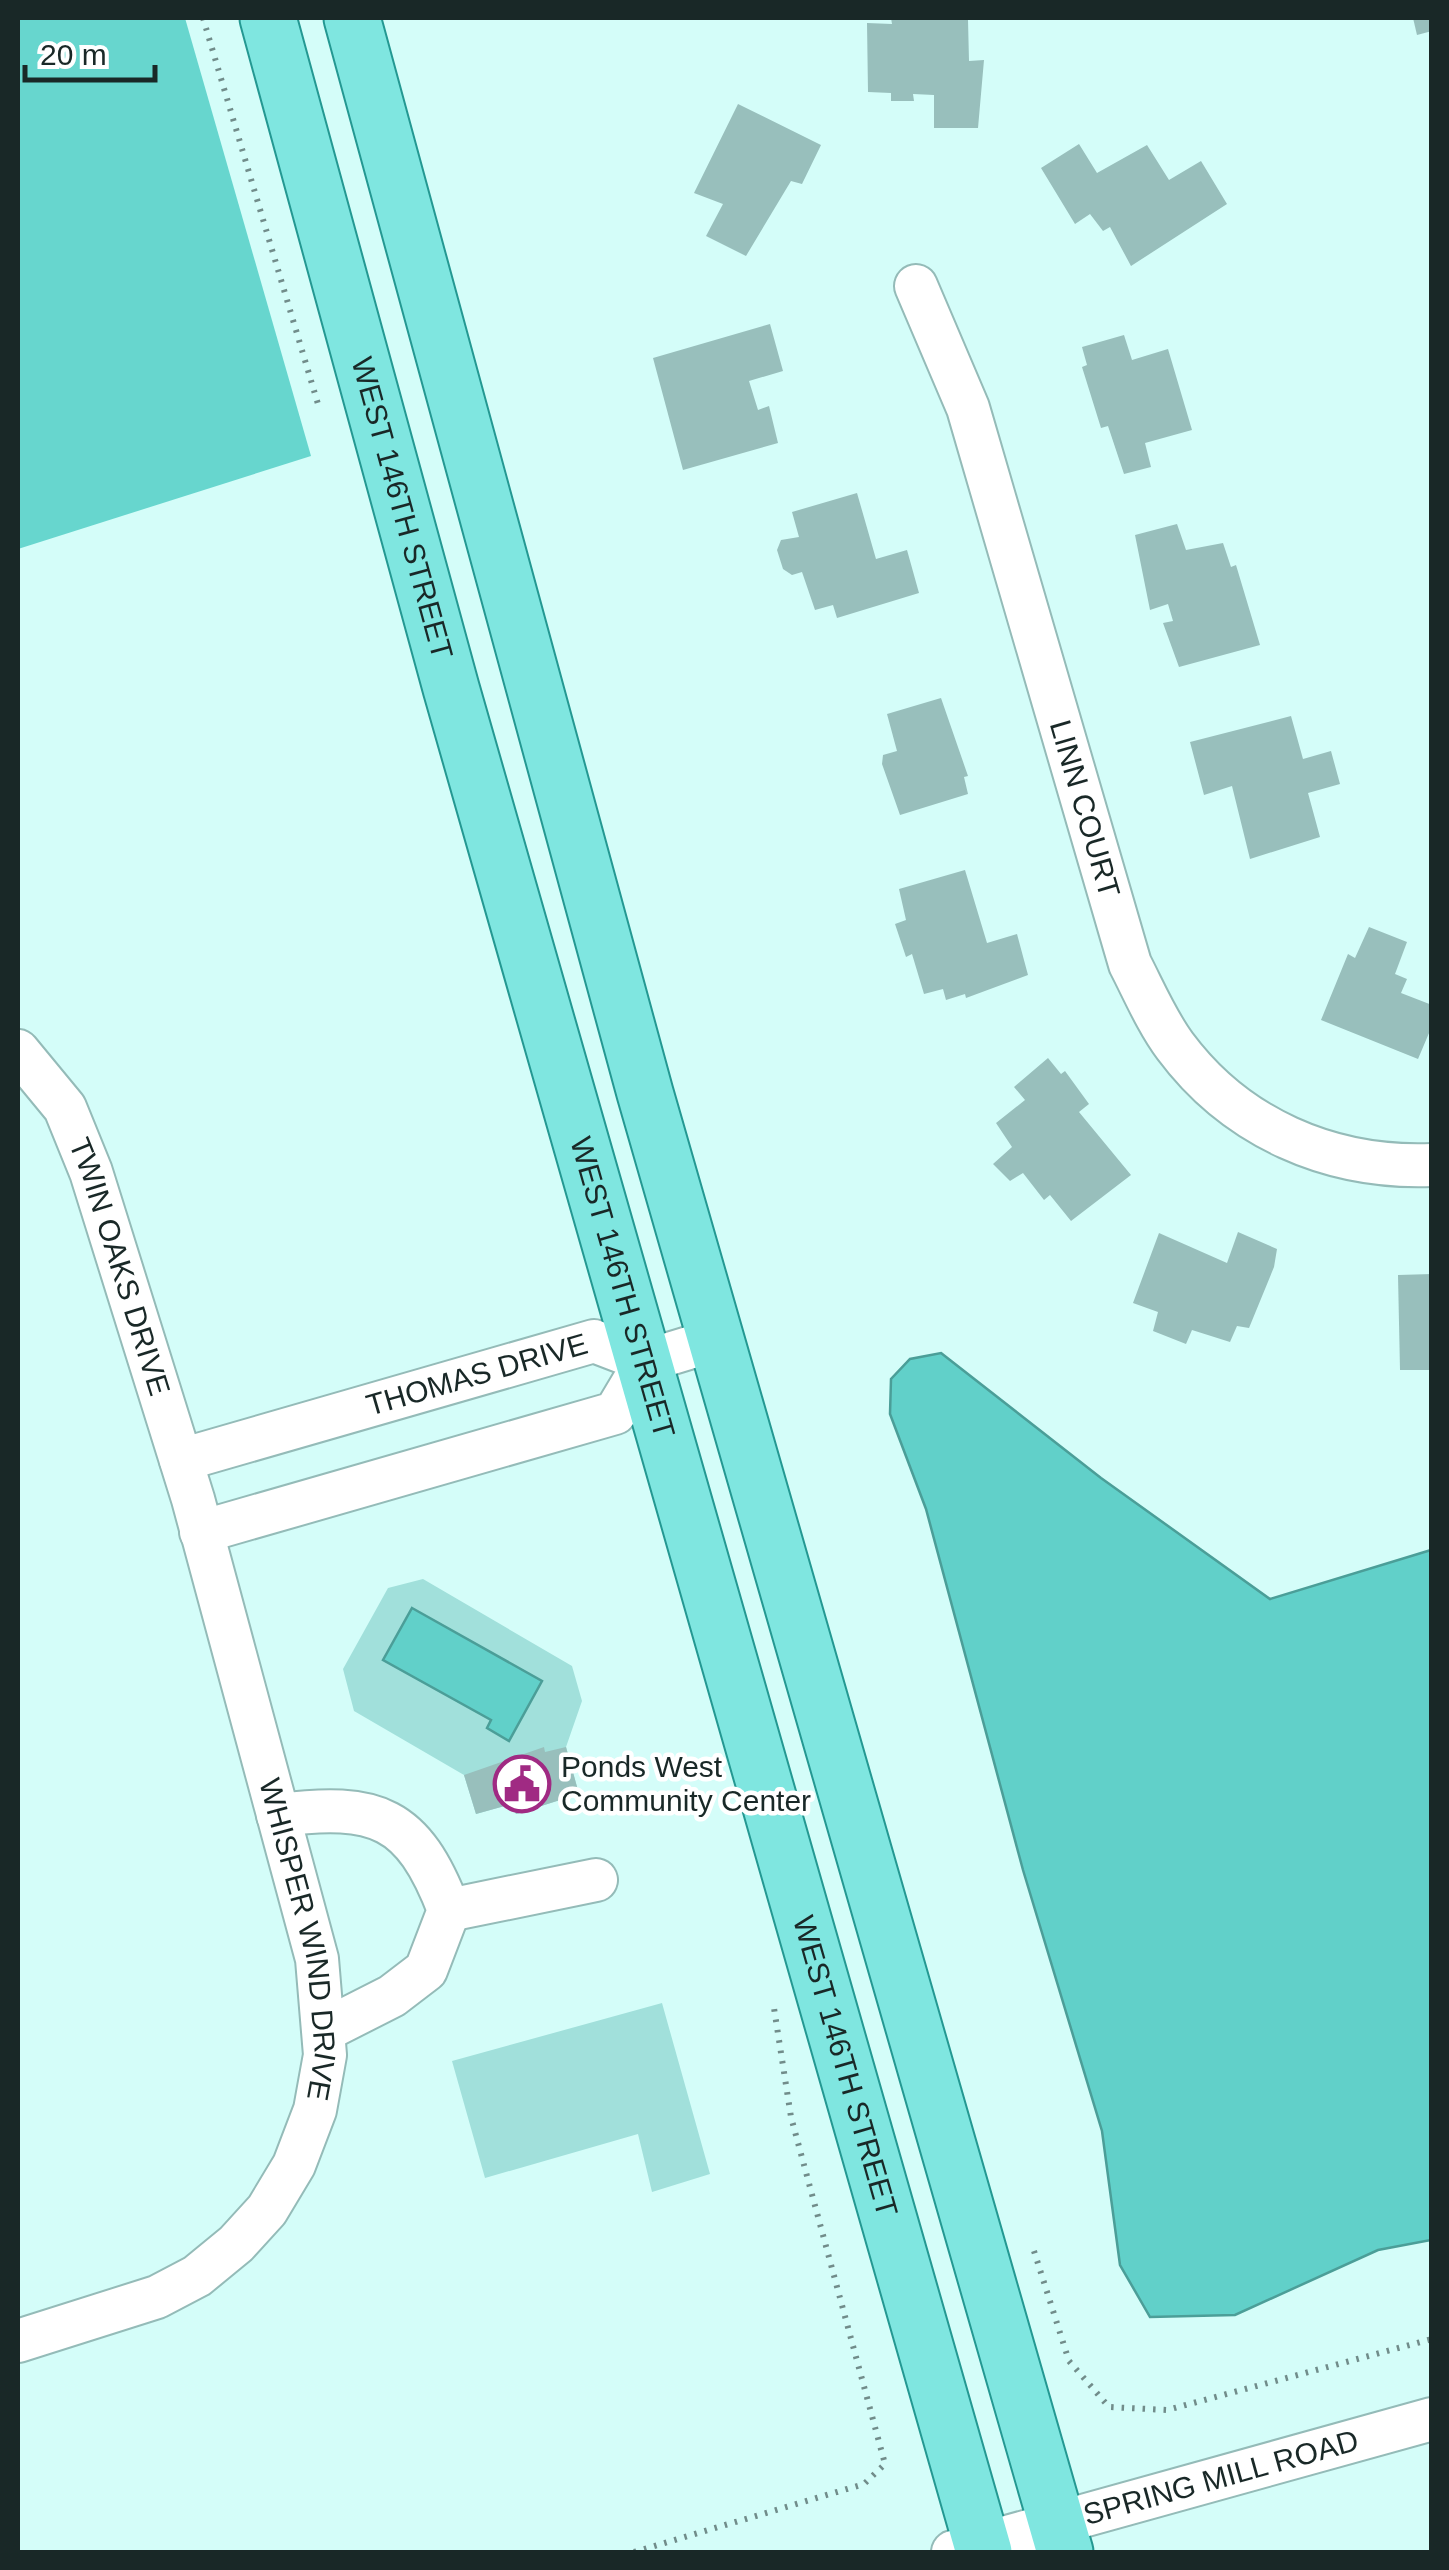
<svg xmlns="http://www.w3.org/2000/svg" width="1449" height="2570" font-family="Helvetica,sans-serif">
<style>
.green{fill:#a1e0db}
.forest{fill:#67d6ce}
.water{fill:#61d0c9;stroke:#4b9e98;stroke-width:2.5}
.building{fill:#98bfbc}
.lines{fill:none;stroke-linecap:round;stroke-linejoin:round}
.minor-casing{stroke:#94bbb8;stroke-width:46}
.major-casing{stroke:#249892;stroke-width:59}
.path{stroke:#718c8a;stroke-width:6;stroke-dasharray:2.5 8;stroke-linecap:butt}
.minor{stroke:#fff;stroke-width:42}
.major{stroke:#7fe6e0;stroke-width:55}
.labels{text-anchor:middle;stroke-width:9;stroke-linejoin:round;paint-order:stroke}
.street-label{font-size:30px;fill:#192827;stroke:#fff}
.poi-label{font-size:30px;fill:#192827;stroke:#fff;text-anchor:start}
</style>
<rect width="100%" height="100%" fill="#d4fdf9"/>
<g class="green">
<polygon points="423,1579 572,1666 582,1701 566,1747 579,1794 516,1814 512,1804 476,1814 464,1775 354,1711 343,1669 388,1588"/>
<polygon points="662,2003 710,2174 652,2192 638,2134 485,2178 452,2061"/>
</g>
<polygon class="forest" points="18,18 185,18 311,456 18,549"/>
<g class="water">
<polygon points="941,1353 1101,1478 1270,1599 1431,1550 1431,2240 1378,2250 1235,2315 1150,2317 1120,2265 1102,2131 1023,1870 926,1509 890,1414 891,1379 910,1359"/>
<polygon points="412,1608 542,1681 509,1741 487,1728 491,1720 383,1660"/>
</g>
<g class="building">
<polygon points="891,18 968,20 969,61 984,60 978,128 934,128 934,95 913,94 914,101 891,101 891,93 868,92 867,23 892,24"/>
<polygon points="1413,18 1432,18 1432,31 1417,35"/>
<polygon points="738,104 821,145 802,184 791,181 746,256 706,236 723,204 694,193"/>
<polygon points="1079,144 1097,173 1147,145 1169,180 1201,161 1227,204 1131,266 1110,227 1103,231 1090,214 1075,224 1041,168"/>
<polygon points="770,324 783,371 749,381 758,410 769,406 778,443 683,470 653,358"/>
<polygon points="1124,335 1132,360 1168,349 1192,430 1145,443 1151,467 1124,474 1108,426 1101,428 1082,367 1087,365 1082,347"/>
<polygon points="857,493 876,559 907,550 919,593 837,618 833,605 815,610 802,572 792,575 783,569 777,550 781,540 799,537 792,512"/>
<polygon points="1177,524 1186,550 1223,543 1231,567 1236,565 1260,645 1179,667 1163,623 1173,621 1168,604 1150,610 1135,535"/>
<polygon points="941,698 968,776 964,777 968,794 900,815 882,764 883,755 897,751 887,714"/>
<polygon points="1291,716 1303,759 1331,751 1340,784 1308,793 1320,837 1250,859 1232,786 1204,795 1190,742"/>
<polygon points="965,870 987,943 1017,934 1028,975 966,998 965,994 946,1000 943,989 924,994 912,954 906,957 895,924 906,920 899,889"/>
<polygon points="1369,927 1407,942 1395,974 1407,979 1401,993 1432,1005 1432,1026 1418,1059 1321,1020 1348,954 1355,958"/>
<polygon points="1048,1058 1061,1074 1065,1071 1089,1104 1079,1112 1131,1175 1071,1221 1050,1195 1044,1200 1023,1173 1010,1181 993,1164 1012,1147 996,1123 1025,1100 1014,1087"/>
<polygon points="1238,1232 1277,1249 1274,1267 1249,1328 1237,1326 1230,1342 1192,1330 1186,1344 1153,1331 1158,1312 1133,1303 1159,1233 1227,1263"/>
<polygon points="1432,1274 1432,1370 1400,1370 1398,1275"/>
<polygon points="544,1747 545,1752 566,1747 579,1794 516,1814 512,1804 476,1814 464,1775"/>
</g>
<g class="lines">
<g class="minor-casing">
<g id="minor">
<path id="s1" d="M916,286L968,408L1130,964C1144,991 1157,1022 1175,1046C1236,1128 1330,1169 1432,1165"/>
<path id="s2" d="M18,1051L65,1108L91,1172L193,1499L317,1959L325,2055L315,2110L294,2165L267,2210L236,2244L197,2276L157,2297L18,2341"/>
<polyline points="646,1361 718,1339"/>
<path id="s3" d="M181,1460L594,1341L646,1361"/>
<polyline points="201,1532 615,1413 646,1361"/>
<path d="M278,1815C377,1803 413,1816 449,1910L426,1970L392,1996L325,2030"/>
<polyline points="449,1910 596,1880"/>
<path id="s4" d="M953,2552L1432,2419"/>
</g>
</g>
<g class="major-casing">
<g id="major">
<path id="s5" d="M268,18L451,688L984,2552"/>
<polyline points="352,18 645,1093 1065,2552"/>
</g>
</g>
<g class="path">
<polyline points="203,18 318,404"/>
<polyline points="1034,2251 1069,2361 1109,2407 1167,2410 1432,2339"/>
<polyline points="634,2552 864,2484 885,2464 791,2117 774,2008"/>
</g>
<use href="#minor" class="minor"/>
<use href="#major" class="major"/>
</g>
<defs>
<g id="civic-ring" transform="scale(2.875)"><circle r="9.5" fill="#fff" stroke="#a02a83" stroke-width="1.5"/><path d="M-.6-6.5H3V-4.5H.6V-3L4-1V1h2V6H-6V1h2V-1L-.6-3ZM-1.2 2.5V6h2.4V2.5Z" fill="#a02a83"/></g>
</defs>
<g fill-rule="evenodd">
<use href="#civic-ring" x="522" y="1784"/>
</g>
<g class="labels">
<g class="street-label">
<text dy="10" stroke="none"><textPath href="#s5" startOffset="508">WEST 146TH STREET</textPath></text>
<text dy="10" stroke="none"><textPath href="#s1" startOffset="550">LINN COURT</textPath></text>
<text dy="10" stroke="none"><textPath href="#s2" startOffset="242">TWIN OAKS DRIVE</textPath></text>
<text dy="10" stroke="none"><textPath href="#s5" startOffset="1318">WEST 146TH STREET</textPath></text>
<text dy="10" stroke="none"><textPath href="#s3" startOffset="308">THOMAS DRIVE</textPath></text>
<text dy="10" stroke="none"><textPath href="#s2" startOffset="940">WHISPER WIND DRIVE</textPath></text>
<text dy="10" stroke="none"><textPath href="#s5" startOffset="2128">WEST 146TH STREET</textPath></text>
<text dy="10" stroke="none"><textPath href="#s4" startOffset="278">SPRING MILL ROAD</textPath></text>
</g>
<g class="poi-label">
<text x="561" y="1777">Ponds West<tspan x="561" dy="34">Community Center</tspan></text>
</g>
</g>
<rect width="1449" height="2570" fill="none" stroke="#192827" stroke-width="40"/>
<path d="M25 65v15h130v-15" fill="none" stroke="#192827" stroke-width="5"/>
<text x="40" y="65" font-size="30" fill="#192827" stroke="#ffffff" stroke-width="8" paint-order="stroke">20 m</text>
</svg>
